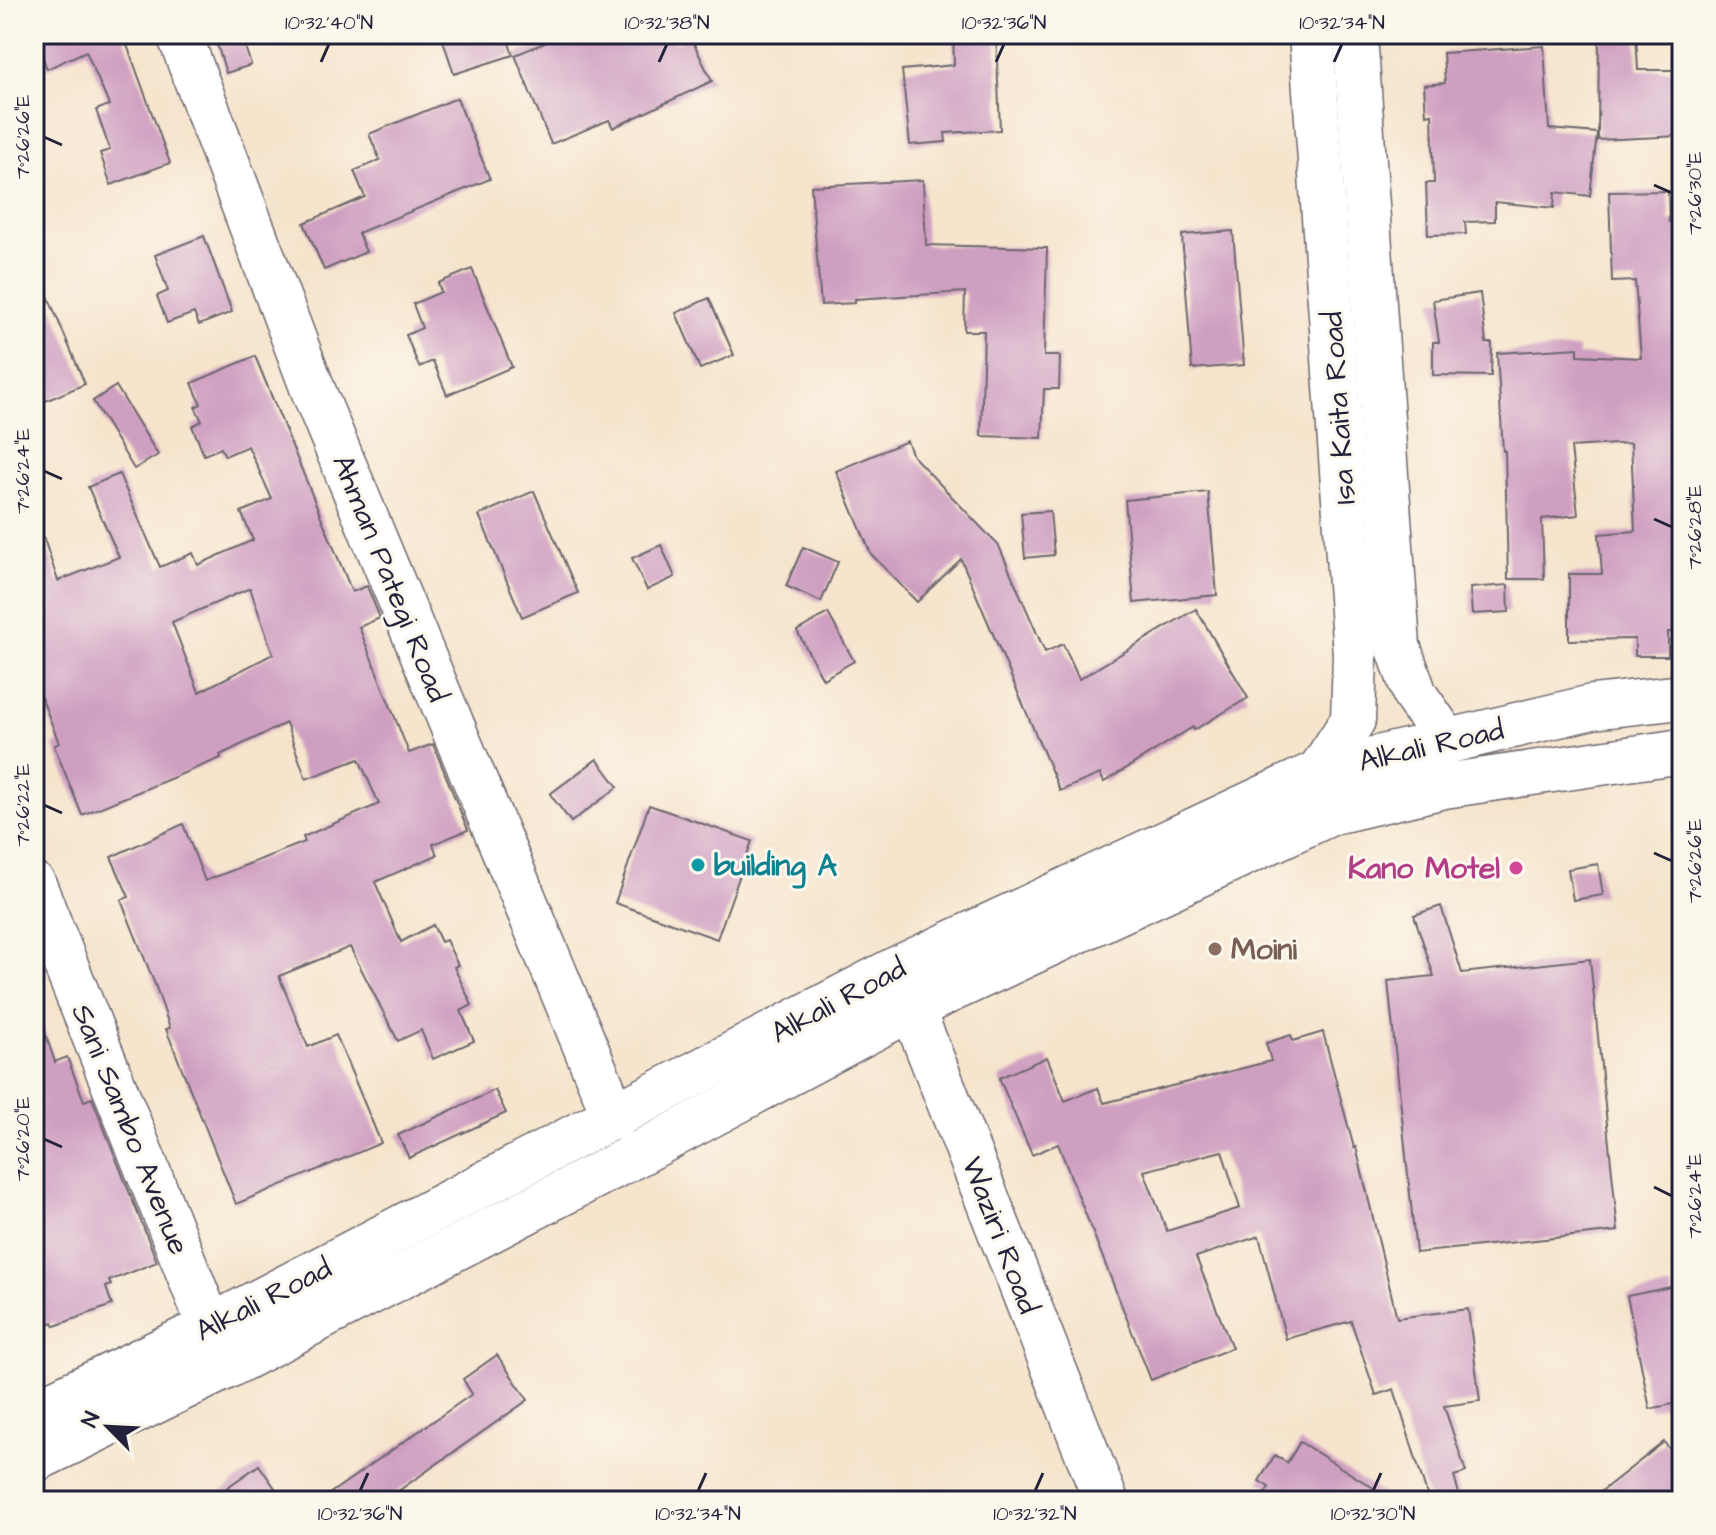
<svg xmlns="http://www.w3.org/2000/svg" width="1716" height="1535" font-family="'Architects Daughter',sans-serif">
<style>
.building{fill:#cf9fc1;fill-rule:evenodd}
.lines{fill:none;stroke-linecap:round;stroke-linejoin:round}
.minor-casing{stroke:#6c666e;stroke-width:47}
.major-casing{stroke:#6c666e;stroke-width:47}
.minor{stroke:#fff;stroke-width:44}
.major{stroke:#fff;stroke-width:44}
.ticks{fill:none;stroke:#22223b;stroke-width:3}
.culture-dot{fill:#0f9aa8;stroke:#fbf7ec;stroke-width:3}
.hotel-dot{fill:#d1479c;stroke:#fbf7ec;stroke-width:3}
.education-dot{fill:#8d6e63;stroke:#fbf7ec;stroke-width:3}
.labels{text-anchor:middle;stroke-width:6;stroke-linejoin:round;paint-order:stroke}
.street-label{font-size:30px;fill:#22223b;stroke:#fbf7ec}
.culture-label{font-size:30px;font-weight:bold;fill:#0d838f;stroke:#fbf7ec;text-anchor:start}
.hotel-label{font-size:30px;font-weight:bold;fill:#b23c85;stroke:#fbf7ec;text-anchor:end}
.education-label{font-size:30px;font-weight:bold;fill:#785e54;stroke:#fbf7ec;text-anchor:start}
.neatline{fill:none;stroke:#22223b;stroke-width:3}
.ticks-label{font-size:20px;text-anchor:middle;fill:#22223b}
</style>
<rect width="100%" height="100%" fill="#fbf7ec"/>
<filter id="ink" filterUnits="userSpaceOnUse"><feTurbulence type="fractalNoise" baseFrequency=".0125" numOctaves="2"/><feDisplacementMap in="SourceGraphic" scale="16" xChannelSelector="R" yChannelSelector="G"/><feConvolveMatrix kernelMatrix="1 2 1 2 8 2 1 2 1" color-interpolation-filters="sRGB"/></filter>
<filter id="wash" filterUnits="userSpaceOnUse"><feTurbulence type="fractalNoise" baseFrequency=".006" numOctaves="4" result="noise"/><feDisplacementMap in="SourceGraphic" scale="32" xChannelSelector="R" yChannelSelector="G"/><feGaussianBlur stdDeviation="1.8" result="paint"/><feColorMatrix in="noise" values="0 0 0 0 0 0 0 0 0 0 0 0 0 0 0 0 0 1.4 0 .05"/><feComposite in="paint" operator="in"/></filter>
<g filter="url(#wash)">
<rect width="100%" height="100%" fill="#f6e4cc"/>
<g id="blocks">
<g class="building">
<polygon points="34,34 123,34 170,163 111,185 100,153 110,150 96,110 109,105 86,51 47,69"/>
<polygon points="214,34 241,34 251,65 226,73"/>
<polygon points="441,34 506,34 513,55 454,74"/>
<polygon points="566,34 669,34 674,43 690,36 712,81 613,128 609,120 551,144 515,55"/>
<polygon points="953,34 996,34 1000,130 945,133 946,142 910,145 902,70 954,65"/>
<polygon points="1599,34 1636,34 1638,70 1682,70 1682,96 1679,96 1680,136 1598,140"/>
<polygon points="1544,46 1549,129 1597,133 1590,196 1555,192 1554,208 1495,202 1495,221 1465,222 1466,234 1428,235 1426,183 1434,183 1432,114 1426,115 1424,85 1445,83 1443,53"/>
<polygon points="457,98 490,179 358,233 366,252 324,270 304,223 365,197 354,171 380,160 369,134"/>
<polygon points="923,180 926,245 1047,248 1044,356 1060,356 1059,389 1044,389 1042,438 981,436 984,331 964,331 965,292 855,299 855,303 821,305 811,186"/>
<polygon points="1668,191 1669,222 1682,220 1682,632 1668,632 1668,656 1635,656 1635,639 1569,640 1569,574 1602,574 1599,534 1635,531 1631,443 1571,447 1578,515 1542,519 1544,579 1508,579 1505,451 1503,451 1497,353 1578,348 1578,355 1641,358 1635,281 1612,282 1609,192"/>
<polygon points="1233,231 1244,365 1192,369 1182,235"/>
<polygon points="204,236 232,312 199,325 194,313 167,323 157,296 168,291 155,255"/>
<polygon points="34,263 85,384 34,406"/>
<polygon points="472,269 512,367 447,395 433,361 419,367 406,335 422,328 413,304 441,292 438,283"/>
<polygon points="1480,293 1486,343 1492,343 1491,376 1433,375 1433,342 1439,342 1433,300"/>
<polygon points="709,298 734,355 700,369 676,313"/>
<path d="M255,356L352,592L367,586L380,618L359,627L409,753L433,744L468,830L433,844L437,855L375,882L401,942L433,925L441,942L446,940L458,965L454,967L472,1005L461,1011L474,1041L433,1059L421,1030L398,1041L350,947L279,976L308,1047L336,1035L381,1143L236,1204L166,1029L170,1028L156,987L121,900L129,897L111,857L183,824L205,881L305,842L303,837L379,804L359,759L306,779L286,723L220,755L221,758L82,815L54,746L59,743L34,678V525L39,524L58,581L119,557L88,487L119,474L160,567L193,553L198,565L253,540L241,512L272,499L248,446L225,456L221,448L204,455L192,426L202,421L195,407L201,404L192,383ZM250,588L273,654L199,692L172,622Z"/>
<polygon points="116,386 158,455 134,469 93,401"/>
<polygon points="907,441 913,456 999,546 1045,652 1063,644 1079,679 1196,609 1248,698 1194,730 1193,727 1104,782 1100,774 1060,791 961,559 917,602 871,554 836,471"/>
<polygon points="534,491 578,593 522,617 479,515"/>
<polygon points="1208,492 1217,595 1134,603 1125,500"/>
<polygon points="1050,511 1054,555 1025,558 1021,513"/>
<polygon points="661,545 675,577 647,590 632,558"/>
<polygon points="803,547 838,562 821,602 786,586"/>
<polygon points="1508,585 1509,612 1472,614 1470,588"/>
<polygon points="828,613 854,661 823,679 797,631"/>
<polygon points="597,759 618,787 571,822 550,794"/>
<polygon points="649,805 752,841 717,939 615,903"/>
<polygon points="1598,864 1603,895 1573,900 1568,869"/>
<polygon points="1441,906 1462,973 1590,959 1618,1231 1416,1253 1388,981 1434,976 1414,915"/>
<polygon points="38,1012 55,1062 67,1057 84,1101 92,1098 157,1262 109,1281 111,1285 106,1287 112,1305 55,1326 53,1322 34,1330 34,1013"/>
<path d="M1323,1032L1354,1148L1356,1147L1397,1318L1468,1309L1480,1401L1444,1406L1466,1472L1454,1476L1461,1501H1429L1394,1389L1376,1395L1351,1321L1286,1339L1259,1236L1196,1257L1232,1348L1151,1380L1058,1144L1032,1155L999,1078L1047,1057L1065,1101L1098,1088L1104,1103L1271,1061L1266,1043L1291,1035L1293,1041ZM1222,1151L1240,1208L1167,1231L1144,1171Z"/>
<polygon points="495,1090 506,1113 409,1158 398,1135"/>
<polygon points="1671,1287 1682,1336 1682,1402 1650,1409 1627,1296"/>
<polygon points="497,1355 528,1400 384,1501 319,1501 472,1394 463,1379"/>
<polygon points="1300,1442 1394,1501 1260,1501 1269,1487 1259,1481 1275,1455 1287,1463"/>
<polygon points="1664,1442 1682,1465 1682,1491 1670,1501 1589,1501"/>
<polygon points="259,1465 284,1501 208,1501"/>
</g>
</g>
</g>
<g filter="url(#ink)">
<use href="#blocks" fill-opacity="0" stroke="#6c666e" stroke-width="2"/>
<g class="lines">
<g class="minor-casing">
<g id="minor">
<polyline points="179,34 315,395 615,1118"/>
<polyline points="34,885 210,1327"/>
<polyline points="897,976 912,1008 1106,1501"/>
</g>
</g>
<g class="major-casing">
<g id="major">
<polyline points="1311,34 1355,654 1353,720 1319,772"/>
<polyline points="1355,34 1398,646 1415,695 1447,741"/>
<polyline points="34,1412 210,1327 894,970 1319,772 1592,707 1682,697"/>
<polyline points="34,1460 228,1366 634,1156 912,1008 1333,812 1444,786 1682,751"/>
</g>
</g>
<use href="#minor" class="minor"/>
<use href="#major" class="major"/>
</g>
</g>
<path class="ticks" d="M321,62L329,44M659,62L667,44M996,62L1004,44M1334,62L1342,44M44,137L62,145M1654,185L1672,193M44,471L62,479M1654,519L1672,527M44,805L62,813M1654,853L1672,861M44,1139L62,1147M1654,1187L1672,1196M360,1491L368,1473M698,1491L706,1473M1035,1491L1043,1473M1373,1491L1381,1473"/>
<circle class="culture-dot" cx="698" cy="865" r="8"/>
<circle class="hotel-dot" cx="1516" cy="868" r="8"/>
<circle class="education-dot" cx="1215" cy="949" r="8"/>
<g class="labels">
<g class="street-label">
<text transform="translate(1338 408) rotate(-94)" y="10">Isa Kaita Road</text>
<text transform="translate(391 578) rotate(68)" y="10">Ahman Pategi Road</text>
<text transform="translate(1431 745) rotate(-13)" y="10">Alkali Road</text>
<text transform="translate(838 1000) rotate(-28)" y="10">Alkali Road</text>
<text transform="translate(131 1129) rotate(68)" y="10">Sani Sambo Avenue</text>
<text transform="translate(1001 1235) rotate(69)" y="10">Waziri Road</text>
<text transform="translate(263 1299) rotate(-27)" y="10">Alkali Road</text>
</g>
<g class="culture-label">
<text x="714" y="875">building A</text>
</g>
<g class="hotel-label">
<text x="1500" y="878">Kano Motel</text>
</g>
<g class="education-label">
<text x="1231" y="959">Moini</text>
</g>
</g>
<rect width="1716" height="1535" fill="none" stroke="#fbf7ec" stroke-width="88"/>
<g transform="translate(108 1427) rotate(294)" stroke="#fbf7ec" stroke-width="6" paint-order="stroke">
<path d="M0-6L14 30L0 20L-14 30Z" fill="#22223b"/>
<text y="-12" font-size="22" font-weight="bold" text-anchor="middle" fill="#22223b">N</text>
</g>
<rect x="44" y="44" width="1628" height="1447" class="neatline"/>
<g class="ticks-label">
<text x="329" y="29">10°32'40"N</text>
<text x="667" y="29">10°32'38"N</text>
<text x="1004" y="29">10°32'36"N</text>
<text x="1342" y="29">10°32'34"N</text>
<text transform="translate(22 137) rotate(-90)" y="7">7°26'26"E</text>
<text transform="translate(1694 193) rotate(-90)" y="7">7°26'30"E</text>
<text transform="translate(22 471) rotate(-90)" y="7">7°26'24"E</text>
<text transform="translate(1694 527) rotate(-90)" y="7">7°26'28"E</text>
<text transform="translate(22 805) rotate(-90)" y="7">7°26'22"E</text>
<text transform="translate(1694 861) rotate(-90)" y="7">7°26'26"E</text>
<text transform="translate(22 1139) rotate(-90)" y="7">7°26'20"E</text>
<text transform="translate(1694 1196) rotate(-90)" y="7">7°26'24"E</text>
<text x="360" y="1520">10°32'36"N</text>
<text x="698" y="1520">10°32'34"N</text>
<text x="1035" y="1520">10°32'32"N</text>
<text x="1373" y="1520">10°32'30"N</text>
</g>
</svg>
